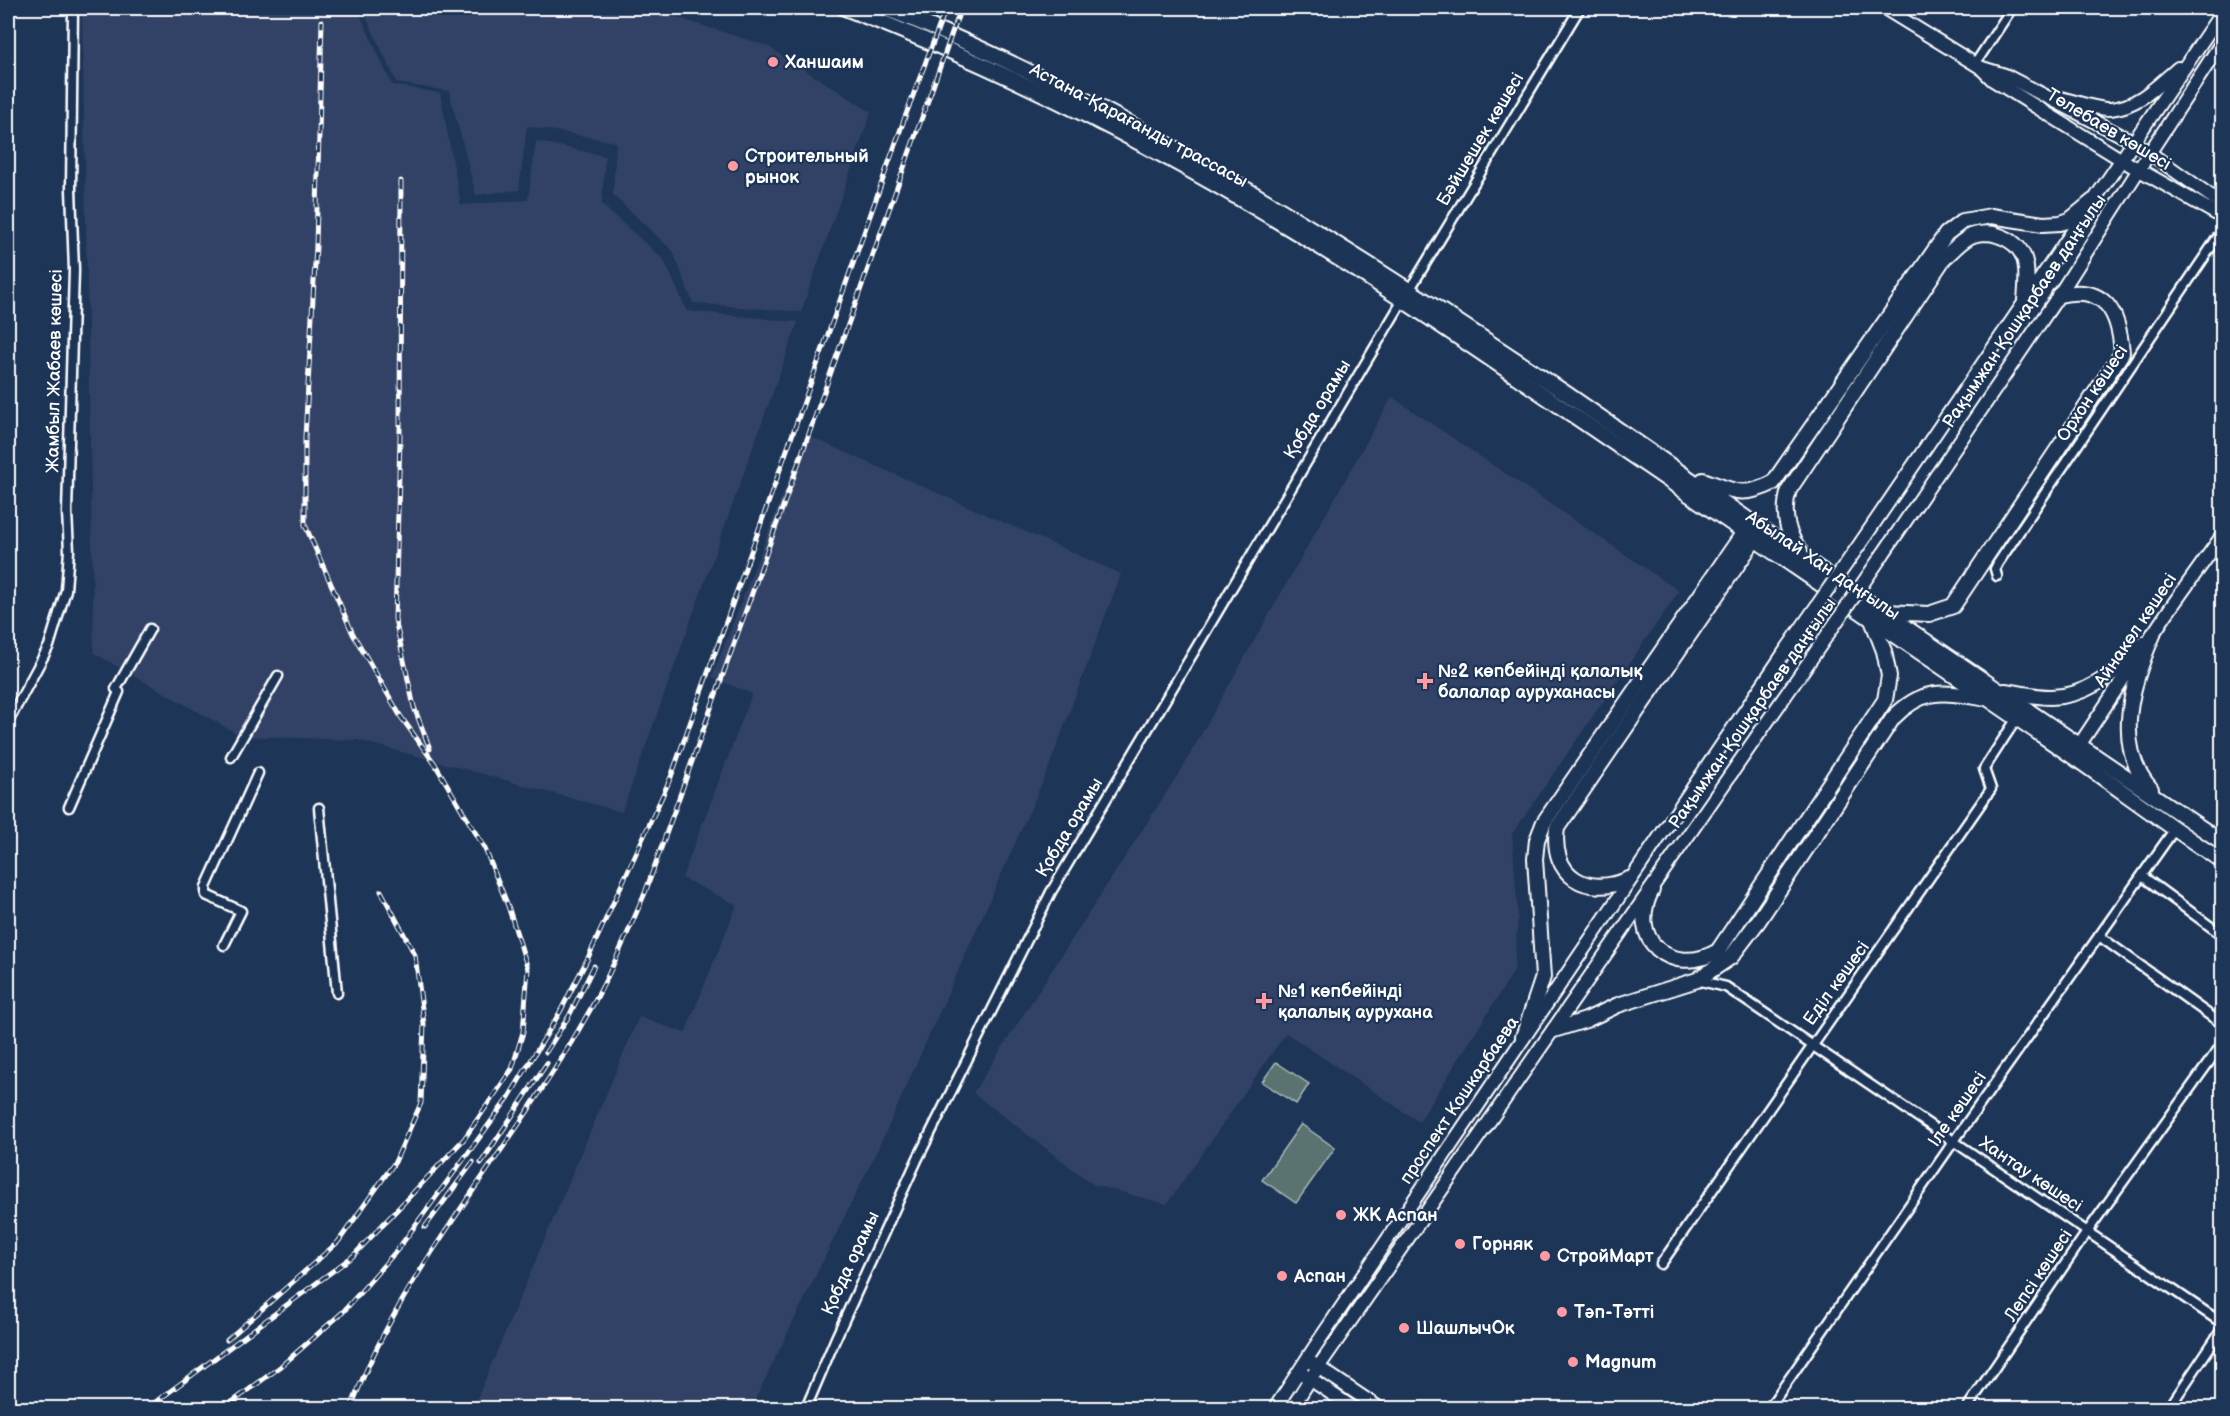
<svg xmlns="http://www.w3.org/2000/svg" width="2230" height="1416" font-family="'Balsamiq Sans',sans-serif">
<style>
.built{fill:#324366}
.green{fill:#5a7370;stroke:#acb9b8;stroke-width:1.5}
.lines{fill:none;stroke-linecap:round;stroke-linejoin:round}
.street-casing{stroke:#fff;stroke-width:13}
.secondary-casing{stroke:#fff;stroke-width:16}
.primary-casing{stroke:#fff;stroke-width:18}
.street{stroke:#1d3557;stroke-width:8}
.secondary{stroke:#1d3557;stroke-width:12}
.primary{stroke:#1d3557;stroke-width:14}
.rail-casing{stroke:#fff;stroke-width:5}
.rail{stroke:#1d3557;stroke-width:3;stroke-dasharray:9;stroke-linecap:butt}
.secondary-bridge-casing{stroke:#fff;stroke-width:16;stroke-linecap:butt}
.secondary-bridge{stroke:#1d3557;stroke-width:12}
.poi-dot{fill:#ff9aa2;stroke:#1d3557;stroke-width:2}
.labels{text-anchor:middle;stroke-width:4.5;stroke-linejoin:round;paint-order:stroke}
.poi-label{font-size:18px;font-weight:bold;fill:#fff;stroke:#1d3557;text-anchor:start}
.street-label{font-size:18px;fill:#fff;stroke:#1d3557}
</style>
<rect width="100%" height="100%" fill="#1d3557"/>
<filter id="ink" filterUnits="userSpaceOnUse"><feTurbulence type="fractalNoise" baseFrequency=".0167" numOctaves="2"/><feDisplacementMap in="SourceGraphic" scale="12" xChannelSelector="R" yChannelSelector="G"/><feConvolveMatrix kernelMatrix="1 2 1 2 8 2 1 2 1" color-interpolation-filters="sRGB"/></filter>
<g filter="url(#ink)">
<g class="built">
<polygon points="82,8 357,8 392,85 440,93 461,205 528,200 536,141 605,156 602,205 664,260 687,311 798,322 622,812 358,740 241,736 94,653"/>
<polygon points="362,8 647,8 767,46 871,112 801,312 693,303 673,251 613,195 616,142 527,126 519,190 476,195 449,91 397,83"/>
<polygon points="1392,397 1679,591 1512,834 1518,917 1514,971 1419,1122 1286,1033 1167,1204 1094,1185 973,1093 1181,770"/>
<polygon points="806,435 1121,574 1047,772 884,1136 751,1408 473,1408 639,1017 685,1033 737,905 682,878 752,694 712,677"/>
</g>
<g class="green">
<polygon points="1276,1062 1309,1084 1296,1104 1262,1082"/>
<polygon points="1301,1124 1335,1148 1296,1203 1262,1180"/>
</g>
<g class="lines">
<g class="street-casing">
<g id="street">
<polyline points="1975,64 2012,8"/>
<polyline points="1410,289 1580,8"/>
<polyline points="1997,576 1995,569 1998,563 2222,231"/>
<polyline points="116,689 150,629"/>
<polyline points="8,722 49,646 66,590 69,551 67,512 74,270 71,189 73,8"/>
<polyline points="231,757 278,676"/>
<polyline points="69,807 119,692"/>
<polyline points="319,808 337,993"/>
<polyline points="2142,876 2222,935"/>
<polyline points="2099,936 2222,1024"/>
<polyline points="224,945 241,911 206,895 206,887 258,773"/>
<polyline points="1697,980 1726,987 2222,1323"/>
<polyline points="1661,1264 1991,789 1984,769 2017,718"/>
<polyline points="806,1408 835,1340 917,1160 1051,892 1403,300"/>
<polyline points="1769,1408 1954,1141 2174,830"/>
<polyline points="1967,1408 2087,1232 2222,1044"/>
<polyline points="2169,1408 2222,1329"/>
</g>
</g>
<g class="secondary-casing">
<g id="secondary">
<polyline points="1884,8 1980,67 1993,80 2122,160 2222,217"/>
<polyline points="1982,68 2005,75 2134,142 2222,204"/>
<path d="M2057,97C2071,100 2098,110 2111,109C2139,106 2158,85 2178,68"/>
<polyline points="1862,541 2222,12"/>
<polyline points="1883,554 2059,295 2150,152 2222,42"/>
<polyline points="2074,753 2167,613 2222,536"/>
<polyline points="1312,1363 1379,1408"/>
<polyline points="1304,1375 1353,1408"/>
<polyline points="1275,1408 1318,1342 1784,653"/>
<polyline points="1292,1408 1310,1379 1806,666"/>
</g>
</g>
<g class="primary-casing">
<g id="primary">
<path d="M845,8C1013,72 1173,155 1325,250C1409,302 1489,358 1570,413C1734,525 1898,637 2062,749C2116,786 2168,826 2222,861"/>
<path d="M884,8C951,33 1015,64 1079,97C1249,184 1408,288 1567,394C1650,451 1732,509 1815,566C1951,659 2087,750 2222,842"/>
<path d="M1703,480C1734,491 1742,498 1773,483L1946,234L1963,221L1991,216L2043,224L2060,223L2070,220L2093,201"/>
<path d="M1800,551C1786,532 1782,512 1789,490L1944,258C1952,251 1960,242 1969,237C1976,233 1990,232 1997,235C2030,245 2028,270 2025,300"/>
<path d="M1885,612L1929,614L1953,606L2122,353C2119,313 2106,284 2059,295"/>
<path d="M2005,691C2021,693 2035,697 2051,697C2088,697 2121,669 2145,643"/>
<path d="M2151,789C2112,745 2132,683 2153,635"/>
<path d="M1629,879C1587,898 1550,876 1557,828L1755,539"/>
<path d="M1652,890C1626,939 1671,978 1718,951L1885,700L1889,676L1884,651L1872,620"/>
<path d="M1554,1030L1586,1020L1618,1005L1697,980L1731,957L1759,920L1893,718C1923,687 1944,692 1982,698"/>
<polyline points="1523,1037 1543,977 1535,859 1537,840 1544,822 1744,532"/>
</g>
</g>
<use href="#street" class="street"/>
<use href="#secondary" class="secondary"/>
<use href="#primary" class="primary"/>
<g class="rail-casing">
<g id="rail">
<polyline points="401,181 400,438 395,619 414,707 430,749"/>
<polyline points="546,1052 569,1016 594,966"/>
<polyline points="481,1163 547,1063"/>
<polyline points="425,1227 473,1162"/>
<polyline points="227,1340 338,1242 395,1162 421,1103 424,1024 415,955 381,891"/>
<polyline points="161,1398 353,1256 464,1139 512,1069 523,1032 528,969 508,906 485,849 435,764 401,717 353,634 305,525 305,437 316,246 322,21"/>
<polyline points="148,1408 167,1393"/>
<polyline points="224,1408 280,1367 343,1312 398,1249 509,1097 560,1012 587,960 671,777 905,117 946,8"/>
<path d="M351,1408C391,1298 465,1205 529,1109C547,1081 566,1053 582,1024C607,982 626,937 645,893L961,8"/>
</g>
</g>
<use href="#rail" class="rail"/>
<g class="secondary-bridge-casing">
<g id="secondary-bridge">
<polyline points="1784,653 1862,541"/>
<polyline points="1806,666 1883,554"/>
</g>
</g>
<use href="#secondary-bridge" class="secondary-bridge"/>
</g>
</g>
<g class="poi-dot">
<circle cx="773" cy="62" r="6"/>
<circle cx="733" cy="166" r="6"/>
<path d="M1422 672h6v6h6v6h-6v6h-6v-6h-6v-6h6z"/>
<path d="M1261 992h6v6h6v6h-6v6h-6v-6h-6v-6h6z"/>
<circle cx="1341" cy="1215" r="6"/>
<circle cx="1460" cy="1244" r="6"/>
<circle cx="1545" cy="1256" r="6"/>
<circle cx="1282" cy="1276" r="6"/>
<circle cx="1562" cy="1312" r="6"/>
<circle cx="1404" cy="1328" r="6"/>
<circle cx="1573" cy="1362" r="6"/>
</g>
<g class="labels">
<g class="poi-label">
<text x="785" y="68">Ханшаим</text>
<text x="745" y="162">Строительный<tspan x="745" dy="21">рынок</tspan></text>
<text x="1438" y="677">№2 көпбейінді қалалық<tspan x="1438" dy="21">балалар ауруханасы</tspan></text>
<text x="1278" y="997">№1 көпбейінді<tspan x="1278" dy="21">қалалық аурухана</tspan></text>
<text x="1353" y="1221">ЖК Аспан</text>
<text x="1472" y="1250">Горняк</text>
<text x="1557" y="1262">СтройМарт</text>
<text x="1294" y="1282">Аспан</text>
<text x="1574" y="1318">Тәп-Тәтті</text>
<text x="1416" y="1334">ШашлычОк</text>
<text x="1585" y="1368">Magnum</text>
</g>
<g class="street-label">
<text transform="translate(1139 125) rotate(28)" y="6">Астана-Қарағанды трассасы</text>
<text transform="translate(2109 129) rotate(31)" y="6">Төлебаев көшесі</text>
<text transform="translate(1480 139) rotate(-59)" y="6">Бәйшешек көшесі</text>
<text transform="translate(2024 311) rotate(-56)" y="6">Рақымжан Қошқарбаев даңғылы</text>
<text transform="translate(54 371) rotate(-89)" y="6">Жамбыл Жабаев көшесі</text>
<text transform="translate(2092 393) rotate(-56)" y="6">Орхон көшесі</text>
<text transform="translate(1317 409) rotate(-59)" y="6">Қобда орамы</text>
<text transform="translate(1823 565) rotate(34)" y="6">Абылай Хан даңғылы</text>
<text transform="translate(2135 630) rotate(-56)" y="6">Айнакөл көшесі</text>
<text transform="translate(1752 713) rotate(-55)" y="6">Рақымжан Қошқарбаев даңғылы</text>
<text transform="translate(1069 827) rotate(-59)" y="6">Қобда орамы</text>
<text transform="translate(1836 983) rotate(-54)" y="6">Еділ көшесі</text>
<text transform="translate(1459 1100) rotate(-56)" y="6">проспект Кошкарбаева</text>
<text transform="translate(1957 1109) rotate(-55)" y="6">Іле көшесі</text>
<text transform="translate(2031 1174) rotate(34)" y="6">Хантау көшесі</text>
<text transform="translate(850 1263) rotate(-65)" y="6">Қобда орамы</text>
<text transform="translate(2038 1275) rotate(-56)" y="6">Лепсі көшесі</text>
</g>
</g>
<rect width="2230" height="1416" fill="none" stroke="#1d3557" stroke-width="30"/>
<rect x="15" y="15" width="2200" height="1386" fill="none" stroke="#fff" stroke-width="2" filter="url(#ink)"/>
</svg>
